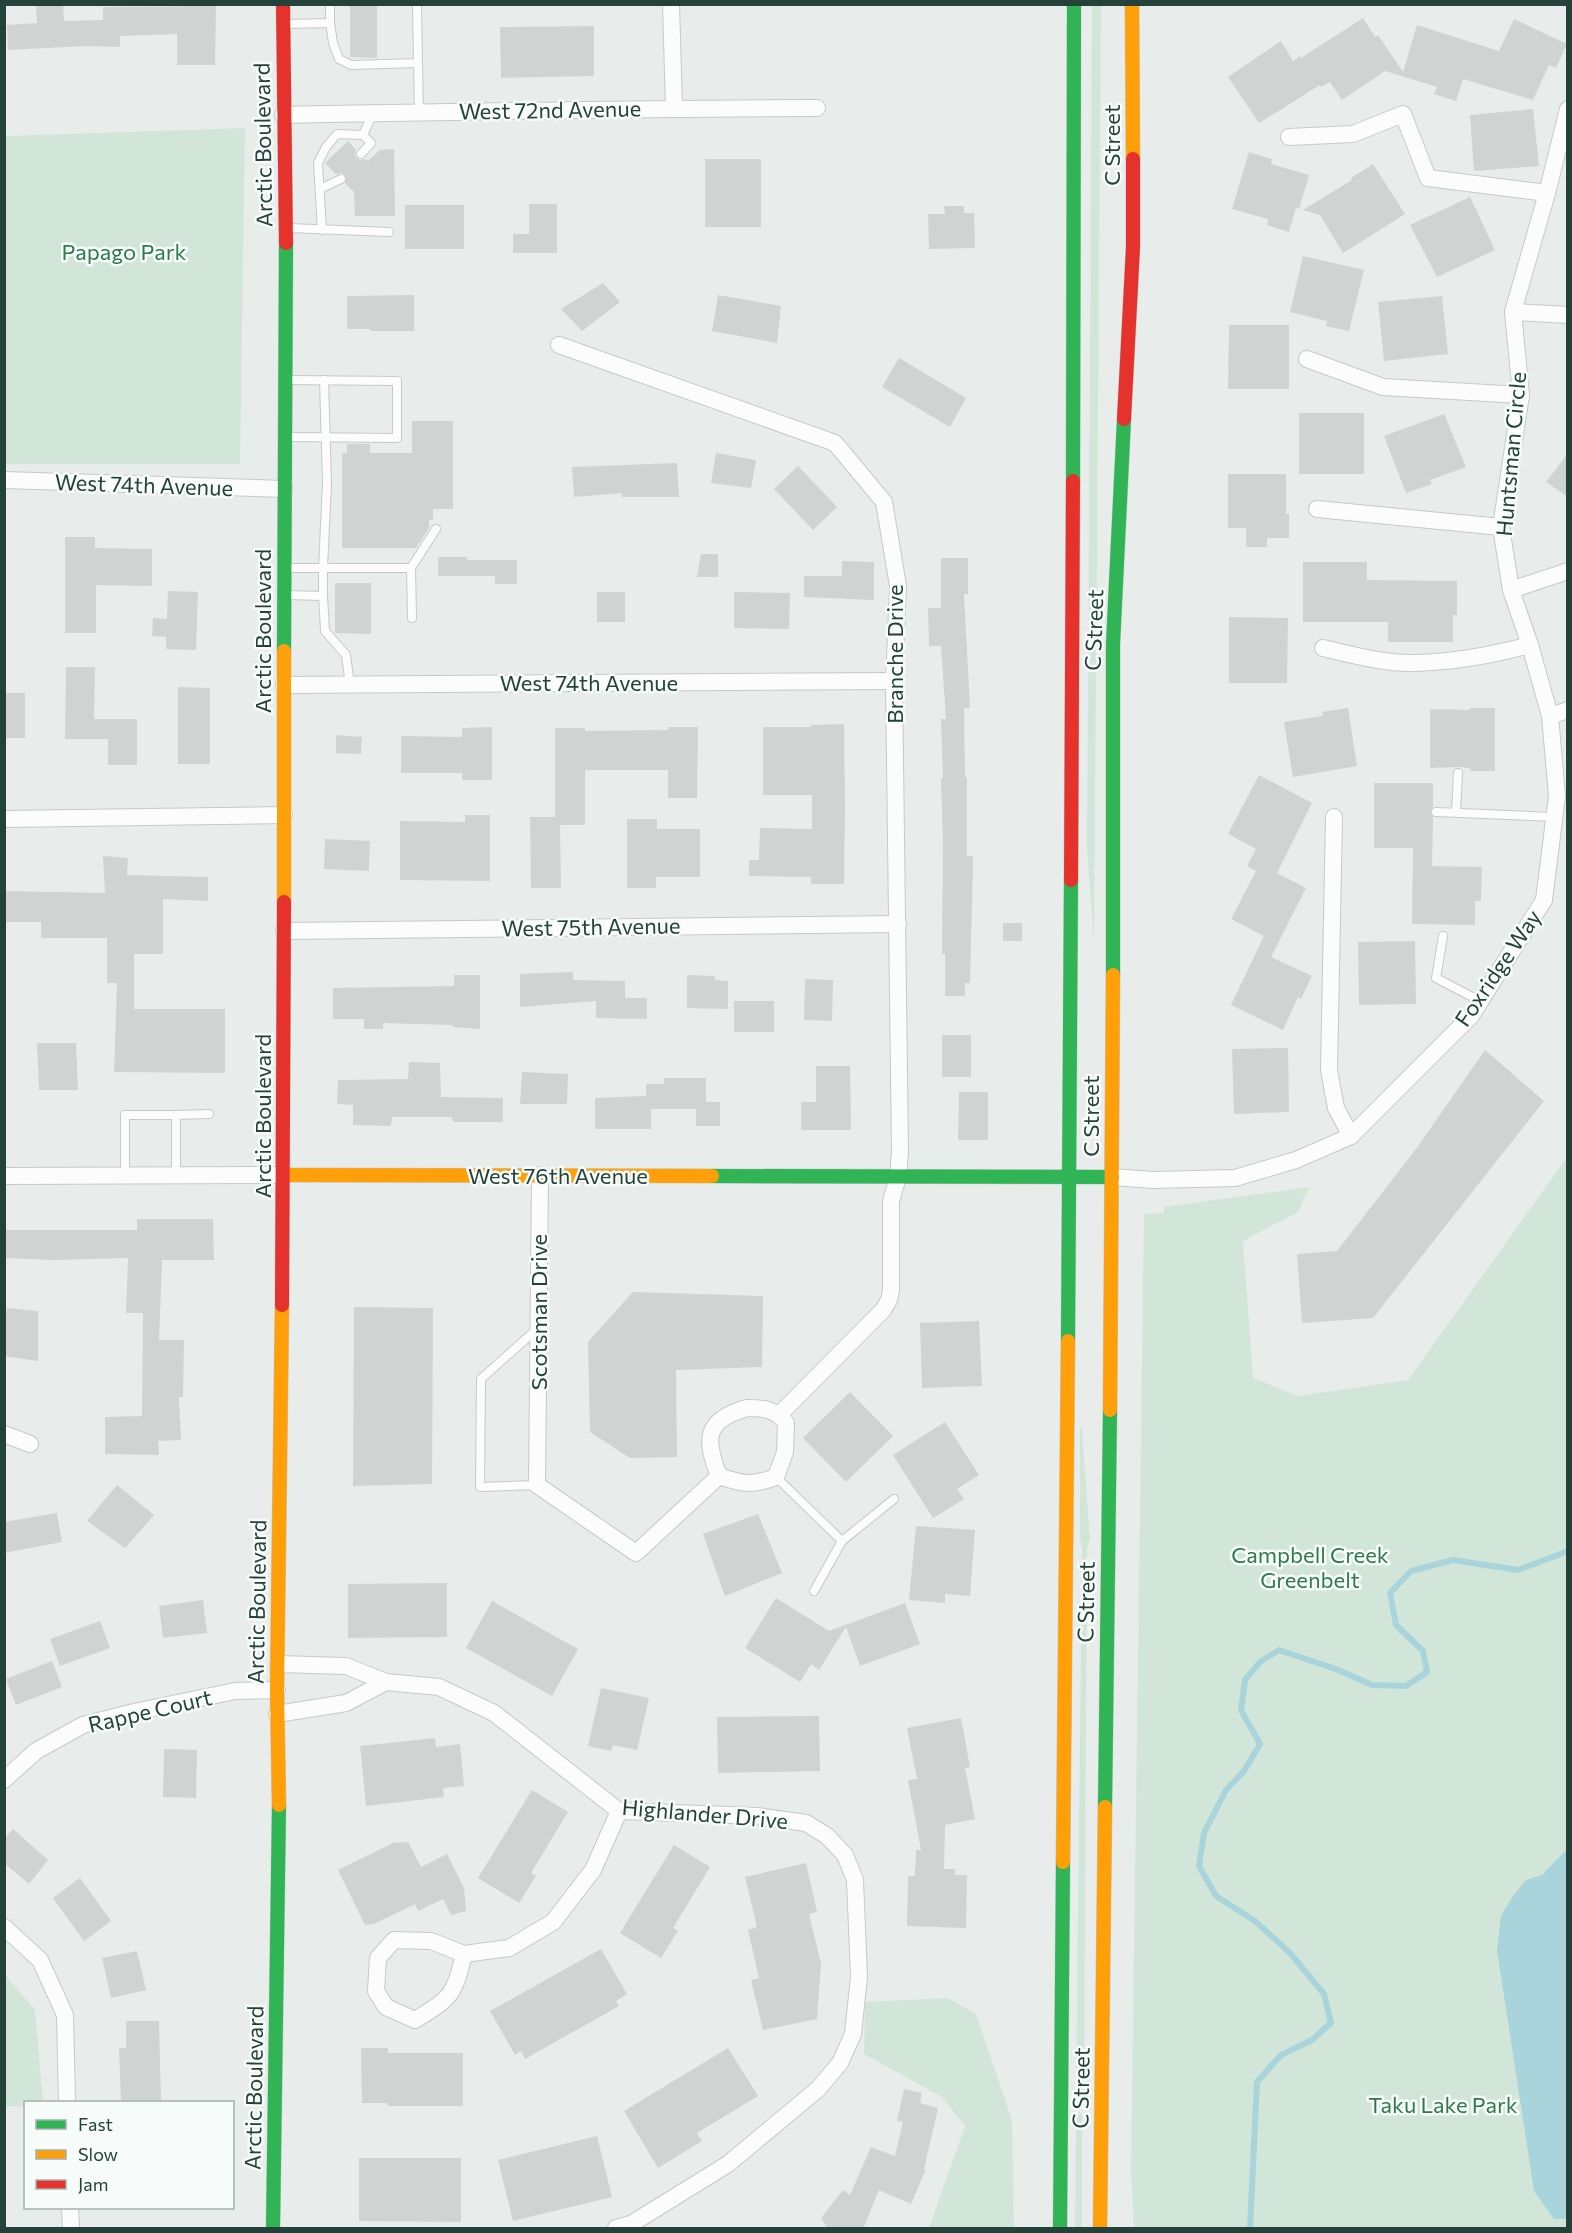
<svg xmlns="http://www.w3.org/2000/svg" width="1572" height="2233" font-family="Commissioner,sans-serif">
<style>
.green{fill:#d1e6d8}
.water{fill:#a9d4db}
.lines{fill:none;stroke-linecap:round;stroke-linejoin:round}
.stream{stroke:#a9d4db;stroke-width:6}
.building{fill:#cfd4d2}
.lane-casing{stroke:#c5cac8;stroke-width:10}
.street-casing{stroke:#c5cac8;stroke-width:18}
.fast-casing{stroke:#c3cbc8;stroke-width:15}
.slow-casing{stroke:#c3cbc8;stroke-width:15}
.jam-casing{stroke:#c3cbc8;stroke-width:15}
.lane{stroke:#fcfcfc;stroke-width:8}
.street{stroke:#fcfcfc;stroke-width:16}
.fast{stroke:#30b455;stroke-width:14}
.slow{stroke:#ff9f0a;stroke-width:14}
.jam{stroke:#e5322d;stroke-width:14}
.labels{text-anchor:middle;stroke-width:5;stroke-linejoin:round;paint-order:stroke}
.street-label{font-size:22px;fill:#24423a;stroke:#f7fbf9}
.park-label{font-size:22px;fill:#2d7a4b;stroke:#f7fbf9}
</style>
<rect width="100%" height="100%" fill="#e8edeb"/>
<g class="green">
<polygon points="1101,4 1094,941 1087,848 1092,5"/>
<polygon points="245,128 240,464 5,464 5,136"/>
<polygon points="1567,1157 1567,2228 1134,2228 1131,2171 1144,1214 1164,1213 1164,1207 1309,1187 1298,1212 1243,1241 1253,1378 1298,1396 1408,1380"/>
<polygon points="1080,1427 1082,1428 1090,1541 1087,1547 1084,2105 1081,2106 1076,2103 1082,1548 1080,1538"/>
<polygon points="5,1975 35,2010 43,2102 26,2102 25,2107 5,2106"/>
<polygon points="948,1998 976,2014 1012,2120 1014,2228 929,2228 965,2126 942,2097 864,2054 865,2002"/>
<polygon points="1080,2112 1082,2114 1082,2228 1075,2228 1076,2114"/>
</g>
<polygon class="water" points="1567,1849 1568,2219 1554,2219 1534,2191 1497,1950 1501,1916 1513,1896 1526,1880 1542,1875"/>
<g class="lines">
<polyline class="stream" points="1250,2228 1257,2082 1281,2055 1312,2040 1331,2023 1324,1994 1290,1953 1255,1921 1216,1896 1199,1866 1204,1833 1226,1790 1244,1771 1260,1744 1241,1710 1245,1680 1260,1662 1279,1650 1336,1669 1372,1685 1406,1686 1427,1672 1423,1651 1396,1625 1390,1593 1411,1571 1453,1560 1518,1570 1568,1551"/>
</g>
<g class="building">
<polygon points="36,4 63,4 64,21 103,20 103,7 216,6 215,65 177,65 177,34 120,36 120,47 86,46 8,50 7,25 37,23"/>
<polygon points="350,4 377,4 377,58 350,57"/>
<polygon points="1363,18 1375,37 1378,35 1403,72 1417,25 1499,51 1514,19 1567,44 1556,68 1549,65 1533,100 1463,79 1456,101 1434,94 1437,87 1385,71 1342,100 1330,82 1321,87 1320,85 1259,123 1228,77 1281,41 1293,61 1300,56 1301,58"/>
<polygon points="594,26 594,76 501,78 500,27"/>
<polygon points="1533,109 1539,166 1474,171 1470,115"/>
<polygon points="348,141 356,150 355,156 360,160 365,159 368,161 380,150 394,149 395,216 355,216 354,192 345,183 346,176 342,173 336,174 325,163"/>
<polygon points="1249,152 1272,159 1271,164 1309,175 1299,209 1296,208 1289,232 1267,225 1268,219 1232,209"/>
<rect x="705" y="159" width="56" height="68"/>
<polygon points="1373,164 1405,214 1343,253 1320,215 1303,210 1352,180 1351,178"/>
<polygon points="1470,197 1495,250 1437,277 1410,225"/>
<polygon points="529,204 557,204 557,253 513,253 513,234 529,234"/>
<rect x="405" y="205" width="59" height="44"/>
<polygon points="944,206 964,206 964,213 974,213 975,248 929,249 928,214 945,214"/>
<polygon points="1303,256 1364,270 1349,331 1326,326 1327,321 1290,312"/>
<polygon points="603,283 620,302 582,331 561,309"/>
<polygon points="414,295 414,331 370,331 370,329 347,329 347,296"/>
<polygon points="718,295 781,306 777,343 712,331"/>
<polygon points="1442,296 1448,354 1384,361 1378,302"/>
<polygon points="1229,325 1289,325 1289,389 1228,389"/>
<polygon points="899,358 966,398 950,427 882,387"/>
<rect x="1299" y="413" width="65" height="61"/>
<polygon points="1444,414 1466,467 1430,480 1432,484 1406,493 1384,436"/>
<polygon points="412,421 453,421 453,509 433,509 433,520 429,520 429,528 416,548 342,548 342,453 347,453 347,444 370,444 370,453 412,453"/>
<polygon points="716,453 756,460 751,488 711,483"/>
<polygon points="1568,453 1568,497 1546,482"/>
<polygon points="677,463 679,497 622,497 622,493 574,497 572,467"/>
<polygon points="798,466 837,507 813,530 774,489"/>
<polygon points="1228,474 1286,474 1286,514 1289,514 1289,538 1267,538 1267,547 1246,547 1246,528 1228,528"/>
<polygon points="65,537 95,537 95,548 152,549 152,586 96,585 96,633 65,633"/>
<polygon points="701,554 718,554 718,577 697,577"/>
<polygon points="438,557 467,557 467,560 517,560 517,584 495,584 495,576 438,576"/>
<polygon points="941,558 968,558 968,594 964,594 970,708 964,708 965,777 967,777 967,856 973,856 973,864 970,983 965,983 965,996 945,996 945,954 942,954 943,841 941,779 943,778 941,719 946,719 941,646 929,646 928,608 941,608"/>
<polygon points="842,561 874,562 874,600 804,597 804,576 842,576"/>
<polygon points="1303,562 1367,562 1367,580 1457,581 1457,615 1453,615 1453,642 1388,642 1388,622 1303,622"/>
<polygon points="335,583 371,583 371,634 335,633"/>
<polygon points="168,591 198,592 196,650 166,649 166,637 152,636 153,618 167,619"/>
<rect x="597" y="592" width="28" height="30"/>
<polygon points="734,592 790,593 789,629 734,628"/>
<polygon points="1229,617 1288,618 1287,683 1229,683"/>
<polygon points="66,667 95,667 94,719 137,719 137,765 108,765 108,739 65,739"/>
<polygon points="178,687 210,688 210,764 178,764"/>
<rect x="4" y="693" width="21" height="45"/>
<polygon points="1348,708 1357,766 1293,777 1284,722 1323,716 1322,712"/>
<polygon points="1470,708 1495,708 1495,771 1470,771 1470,768 1459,767 1430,768 1430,709 1470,710"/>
<polygon points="844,724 845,806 844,884 811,884 811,877 749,876 749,860 759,860 760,828 812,829 812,795 763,795 763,727 811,727 811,725"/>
<polygon points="492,727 492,780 462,780 462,773 401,773 401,736 462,737 462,728"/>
<polygon points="668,727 698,727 697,798 668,798 668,770 585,770 585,825 560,825 561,888 531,888 530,817 555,817 555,728 585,728 585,731 668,730"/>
<polygon points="336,735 362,737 361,754 336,753"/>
<polygon points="1259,775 1312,803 1277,873 1306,888 1271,957 1312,976 1301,999 1298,997 1283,1030 1231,1005 1264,936 1231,919 1256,871 1247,866 1256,849 1228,834"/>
<polygon points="1374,783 1433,783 1433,807 1430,812 1433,817 1432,866 1482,867 1481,901 1475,901 1475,925 1412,924 1413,848 1374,848"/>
<polygon points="465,815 490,815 490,881 400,880 400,821 465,822"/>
<polygon points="627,819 657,819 657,829 700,829 700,877 656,877 656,888 627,888"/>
<polygon points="325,839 370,841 369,871 324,869"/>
<polygon points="103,856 128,858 127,875 208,877 208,901 163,899 163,954 134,954 134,1009 225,1009 225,1073 114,1072 117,983 107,983 107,938 41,938 41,922 4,922 4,891 105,893"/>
<rect x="1003" y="923" width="19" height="18"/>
<polygon points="1415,941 1416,1004 1359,1005 1358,942"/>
<polygon points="573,972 573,980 625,981 625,998 647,998 647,1019 596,1018 596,1001 520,1007 520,974"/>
<polygon points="454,975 480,975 480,1029 453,1027 453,1025 383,1023 383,1029 364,1029 364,1019 333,1019 333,988 454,986"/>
<polygon points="687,975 715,976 715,980 728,981 728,1009 687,1008"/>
<polygon points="805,979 833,980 832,1021 804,1020"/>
<rect x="734" y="1001" width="40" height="31"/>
<rect x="942" y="1035" width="29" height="42"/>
<polygon points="37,1043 76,1043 78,1090 39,1090"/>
<polygon points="1288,1048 1289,1112 1234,1114 1232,1049"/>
<polygon points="1485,1050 1544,1101 1373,1318 1302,1323 1297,1254 1337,1251 1416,1149"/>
<polygon points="409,1062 440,1063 441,1097 503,1098 503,1122 453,1122 452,1117 392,1117 391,1126 353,1125 353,1105 337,1104 338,1080 408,1079"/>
<polygon points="816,1066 850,1066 851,1130 801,1130 801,1102 816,1102"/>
<polygon points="522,1072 568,1074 567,1104 520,1104"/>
<polygon points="664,1078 706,1078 706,1102 720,1102 720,1126 696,1126 696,1109 651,1109 651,1129 595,1129 595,1098 646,1096 646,1084 664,1084"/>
<polygon points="959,1092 988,1092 988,1140 958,1140"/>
<polygon points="137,1219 213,1219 214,1260 162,1260 159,1340 184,1340 183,1397 179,1397 181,1440 158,1441 159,1455 105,1454 105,1417 142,1416 143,1313 126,1313 128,1258 54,1260 4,1258 4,1230 137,1230"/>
<polygon points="633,1292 763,1296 762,1367 676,1370 677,1457 630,1458 590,1432 588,1342"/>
<polygon points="354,1307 433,1308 432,1484 353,1486"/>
<polygon points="7,1308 38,1311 38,1361 4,1356 4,1326"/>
<polygon points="979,1321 982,1386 922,1388 920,1323"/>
<polygon points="850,1392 893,1436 846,1482 803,1438"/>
<polygon points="945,1422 979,1475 957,1489 964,1499 933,1518 893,1455"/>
<polygon points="117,1485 154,1515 125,1548 87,1521"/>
<polygon points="57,1513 62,1542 4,1553 4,1522"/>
<polygon points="758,1514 782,1573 725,1596 703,1534"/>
<polygon points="916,1526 975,1530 970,1596 945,1594 945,1603 909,1600"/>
<polygon points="447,1583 447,1637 348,1638 348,1584"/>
<polygon points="776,1598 829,1631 905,1603 920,1644 860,1666 846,1627 819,1670 811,1664 800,1682 745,1648"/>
<polygon points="203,1600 207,1633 163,1638 159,1606"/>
<polygon points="492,1601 578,1649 552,1696 466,1648"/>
<polygon points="100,1621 110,1648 60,1666 50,1639"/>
<polygon points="52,1661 62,1687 16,1705 6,1679"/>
<polygon points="601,1688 649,1698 637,1750 613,1745 611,1751 588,1746"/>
<polygon points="819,1716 820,1771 718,1773 717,1717"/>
<polygon points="961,1718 970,1767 965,1768 975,1819 945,1825 944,1869 955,1869 955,1875 967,1875 966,1928 907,1926 908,1876 915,1876 916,1850 921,1850 908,1780 917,1779 907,1728"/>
<polygon points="435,1738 436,1747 460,1744 464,1786 443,1788 444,1797 366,1806 360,1746"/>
<polygon points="164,1749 197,1750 196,1798 163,1797"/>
<polygon points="532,1790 568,1812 531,1873 536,1876 519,1903 478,1878"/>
<polygon points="13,1829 48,1860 29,1884 4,1863 4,1839"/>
<polygon points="408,1842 421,1867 447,1854 464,1888 466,1911 451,1915 443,1899 418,1911 415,1904 374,1924 365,1925 338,1870 393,1843"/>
<polygon points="674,1845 710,1867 673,1928 678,1931 661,1958 620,1933"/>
<polygon points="806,1863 817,1912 809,1914 821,1964 817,2019 763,2030 751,1980 759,1978 748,1930 757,1927 745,1877"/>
<polygon points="80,1878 111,1921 84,1941 53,1898"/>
<polygon points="601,1949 627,1994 616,2001 619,2006 525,2059 521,2051 515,2055 490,2011"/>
<polygon points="137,1951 146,1990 111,1998 102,1958"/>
<polygon points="126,2021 159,2021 161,2103 121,2103 119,2048 126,2048"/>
<polygon points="361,2048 388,2048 388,2053 463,2053 463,2106 388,2106 387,2103 362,2103"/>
<polygon points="728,2048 758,2096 697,2133 702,2141 658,2168 624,2111"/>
<polygon points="904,2089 922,2093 920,2103 938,2108 924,2169 926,2169 911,2204 879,2190 863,2229 828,2229 821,2218 843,2190 850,2195 871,2147 895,2156 903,2122 897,2121"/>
<polygon points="597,2136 612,2197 513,2221 498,2160"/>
<polygon points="359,2158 461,2158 461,2222 359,2221"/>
</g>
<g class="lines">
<g class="lane-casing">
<g id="lane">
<polyline points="330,23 333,43 339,59 351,65 418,63 417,4"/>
<polyline points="286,24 330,23 330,4"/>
<polyline points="418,63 419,113"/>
<polyline points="363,135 372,115"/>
<polyline points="320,189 341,179"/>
<polyline points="289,228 389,232"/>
<polyline points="322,230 318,163 326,147 337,134 363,135 371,143 361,154"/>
<polyline points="286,380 397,381 397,438 287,437"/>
<polyline points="287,568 323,568 327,483 324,380"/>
<polyline points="411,568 436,529"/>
<polyline points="287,595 323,596 323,568 411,568 412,618"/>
<polyline points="323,596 325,631 346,655 350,685"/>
<polyline points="1436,812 1554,817"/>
<polyline points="1456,812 1458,773"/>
<polyline points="1443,936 1436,978 1480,1001"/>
<polyline points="176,1115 209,1114"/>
<polyline points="125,1176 125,1115 176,1115 176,1176"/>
<polyline points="537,1329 481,1379 480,1487 537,1485"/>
<polyline points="776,1477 842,1541 814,1591"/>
<polyline points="842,1541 894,1499"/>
</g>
</g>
<g class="street-casing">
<g id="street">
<polyline points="671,4 674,108"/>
<path d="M283,115C461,112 639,108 817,108"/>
<polyline points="1289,137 1353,134 1403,114 1428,178 1547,193"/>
<polyline points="1513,312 1568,315"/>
<polyline points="559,345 835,443 884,502 898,586 894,681 900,1152 898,1177 891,1201 891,1290 889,1300 883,1310 780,1414"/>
<polyline points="1307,359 1383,387 1521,395"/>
<polyline points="4,480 284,489"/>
<polyline points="1317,509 1501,527"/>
<polyline points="1511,590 1568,571"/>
<path d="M1323,648C1353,655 1385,664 1415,663C1453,662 1493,655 1530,645"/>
<polyline points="284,685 894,681"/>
<polyline points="1550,716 1568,710"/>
<polyline points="1334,817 1329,1070 1336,1108 1351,1136"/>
<polyline points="4,819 284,815"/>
<polyline points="284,931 898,924"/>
<polyline points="540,1175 537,1485 636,1553 719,1476"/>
<polyline points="4,1176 284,1175"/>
<polyline points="1112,1177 1154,1180 1235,1178 1296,1160 1351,1136 1471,1016 1544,900 1557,796 1550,716 1530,645 1511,590 1501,527 1521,395 1513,312 1547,193 1568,109"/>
<path d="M747,1408C764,1408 775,1409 786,1423L785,1452L776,1477C752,1486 742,1484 719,1476C704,1438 705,1420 747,1408Z"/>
<polyline points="4,1434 30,1444"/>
<polyline points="278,1664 346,1666 386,1682 439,1687 494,1713 619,1811 757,1816 806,1823 827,1836 845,1855 855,1880 859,1977 853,2034 840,2063 818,2089 728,2164 631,2224 616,2228"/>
<polyline points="277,1714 346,1703 386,1682"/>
<polyline points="4,1780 36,1751 83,1725 134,1712 235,1691 277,1690"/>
<polyline points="4,1927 40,1960 65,2015 67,2102"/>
<path d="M464,1954C454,1996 451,1998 415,2020L386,2007L376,1991L378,1958L394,1940L431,1941L464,1954L509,1948L553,1922L593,1870L619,1811"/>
<polyline points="70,2208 71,2228"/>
</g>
</g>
<g class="fast-casing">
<g id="fast">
<polyline points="1073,481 1074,4"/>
<polyline points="284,651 286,243"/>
<polyline points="1113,975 1113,644 1124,419"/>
<polyline points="712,1176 1112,1177"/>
<polyline points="1068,1341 1071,880"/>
<polyline points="1105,1807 1110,1410"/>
<polyline points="273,2228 279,1805"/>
<polyline points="1060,2228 1063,1862"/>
</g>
</g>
<g class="slow-casing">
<g id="slow">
<polyline points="1132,4 1133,159"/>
<polyline points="284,651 284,902"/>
<polyline points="284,1175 712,1176"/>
<polyline points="1110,1410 1113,975"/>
<polyline points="279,1805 277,1690 282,1305"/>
<polyline points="1063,1862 1068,1341"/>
<polyline points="1100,2228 1105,1807"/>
</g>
</g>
<g class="jam-casing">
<g id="jam">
<polyline points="283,4 286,243"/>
<polyline points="1124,419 1133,247 1133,159"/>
<polyline points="1071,880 1073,481"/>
<polyline points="282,1305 284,902"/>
</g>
</g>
<use href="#lane" class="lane"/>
<use href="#street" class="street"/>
<use href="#fast" class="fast"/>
<use href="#slow" class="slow"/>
<use href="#jam" class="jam"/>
</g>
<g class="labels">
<g class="street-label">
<text transform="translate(550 110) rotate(-1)" y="8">West 72nd Avenue</text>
<text transform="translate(263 145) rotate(-91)" y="8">Arctic Boulevard</text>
<text transform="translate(1112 145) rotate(-90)" y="8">C Street</text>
<text transform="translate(1511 454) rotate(-85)" y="8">Huntsman Circle</text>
<text transform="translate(144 485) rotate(2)" y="8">West 74th Avenue</text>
<text transform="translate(1094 630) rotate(-88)" y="8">C Street</text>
<text transform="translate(263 631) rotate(-90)" y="8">Arctic Boulevard</text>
<text transform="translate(895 654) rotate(-90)" y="8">Branche Drive</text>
<text x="589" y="691">West 74th Avenue</text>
<text transform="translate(591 927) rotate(-1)" y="8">West 75th Avenue</text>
<text transform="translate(1498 968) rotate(-56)" y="8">Foxridge Way</text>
<text transform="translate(263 1116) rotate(-90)" y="8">Arctic Boulevard</text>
<text transform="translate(1091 1116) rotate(-90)" y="8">C Street</text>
<text x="558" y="1184">West 76th Avenue</text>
<text transform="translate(539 1312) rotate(-90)" y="8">Scotsman Drive</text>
<text transform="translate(257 1602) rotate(-89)" y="8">Arctic Boulevard</text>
<text transform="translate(1086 1602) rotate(-89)" y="8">C Street</text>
<text transform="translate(150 1711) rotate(-13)" y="8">Rappe Court</text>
<text transform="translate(705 1814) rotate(5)" y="8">Highlander Drive</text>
<text transform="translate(254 2088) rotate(-89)" y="8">Arctic Boulevard</text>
<text transform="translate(1081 2088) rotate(-89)" y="8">C Street</text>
</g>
<g class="park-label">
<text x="124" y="260">Papago Park</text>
<text x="1310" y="1563">Campbell Creek<tspan x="1310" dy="25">Greenbelt</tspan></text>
<text x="1443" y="2113">Taku Lake Park</text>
</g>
</g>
<rect width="1572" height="2233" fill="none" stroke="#24423a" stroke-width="12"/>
<rect x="24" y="2101" width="210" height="108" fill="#f7fbf9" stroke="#a3b1ad" stroke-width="1.5"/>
<rect x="36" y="2120" width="30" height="9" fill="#30b455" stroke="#a3b1ad" stroke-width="1.5"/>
<text x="78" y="2131" font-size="18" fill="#24423a">Fast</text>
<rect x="36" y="2150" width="30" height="9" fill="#ff9f0a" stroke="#a3b1ad" stroke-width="1.5"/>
<text x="78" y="2161" font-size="18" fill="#24423a">Slow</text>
<rect x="36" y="2180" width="30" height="9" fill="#e5322d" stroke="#a3b1ad" stroke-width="1.5"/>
<text x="78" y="2191" font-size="18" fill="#24423a">Jam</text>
</svg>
